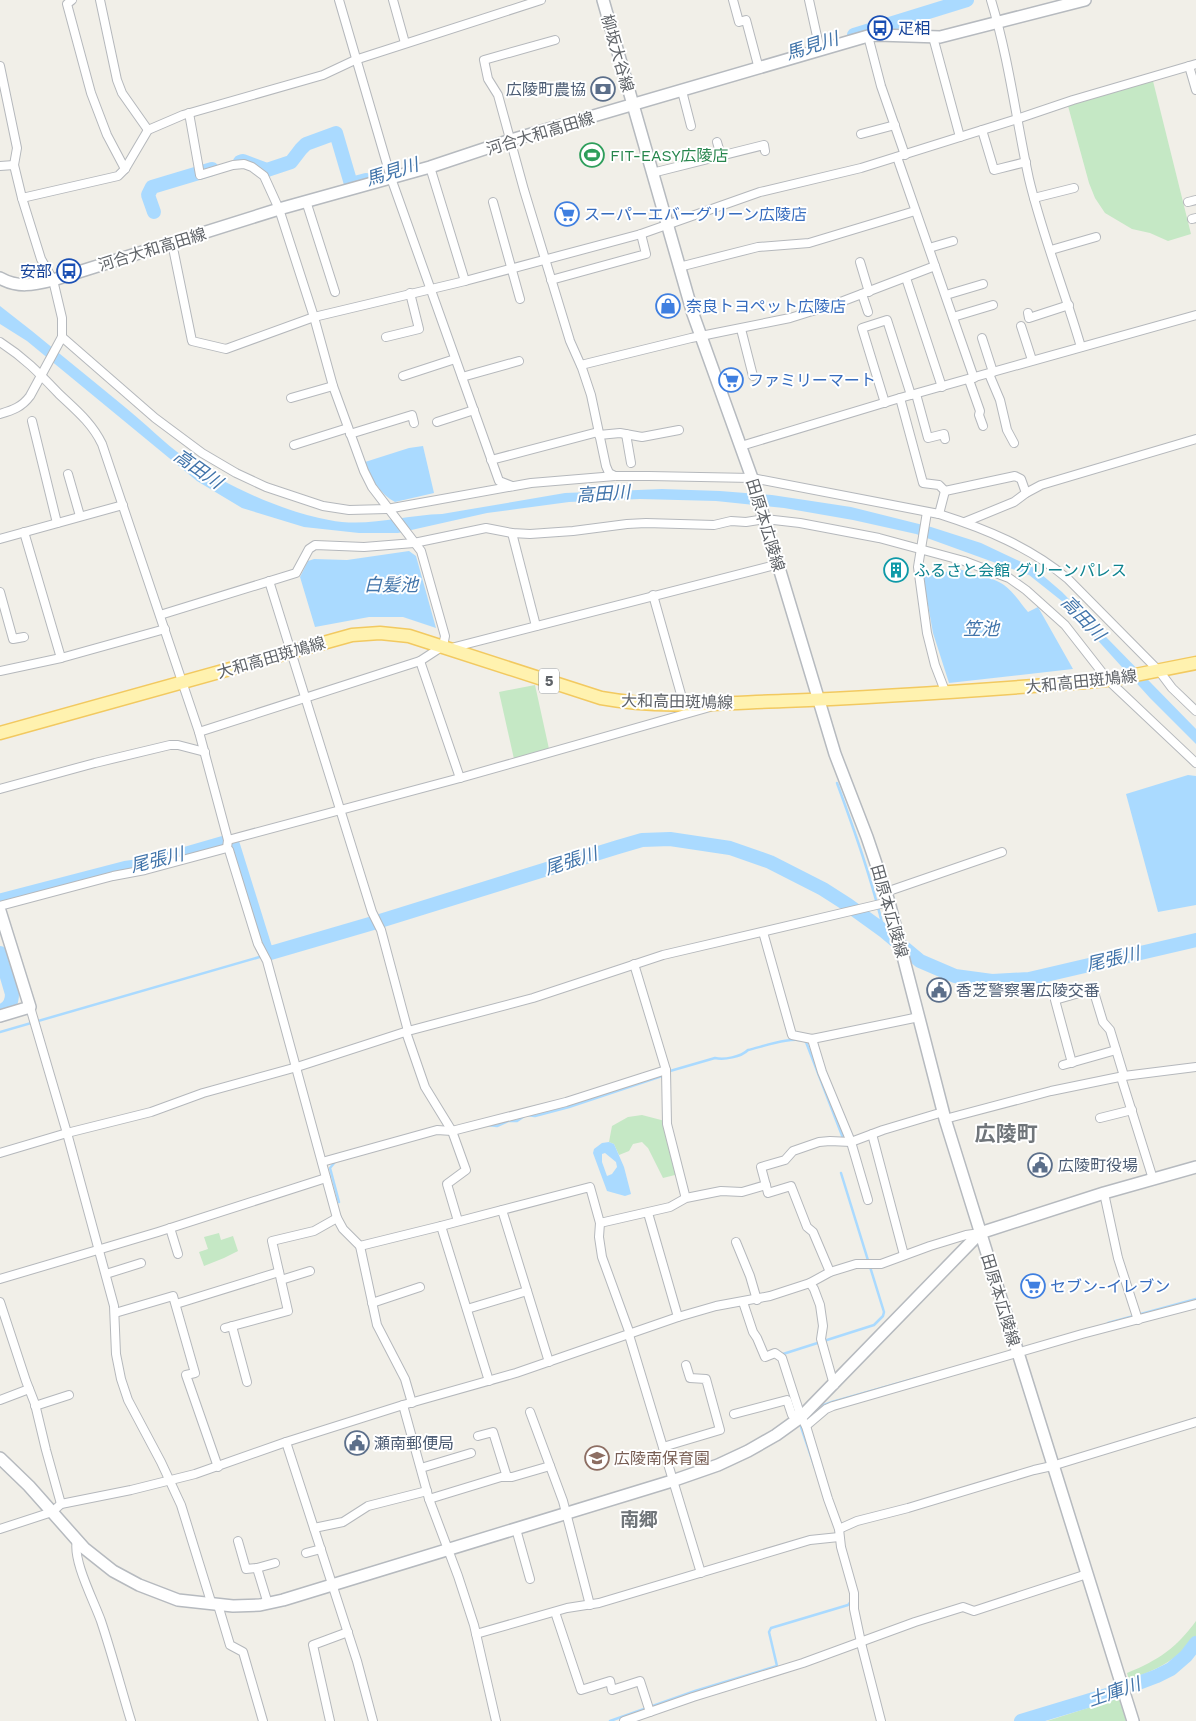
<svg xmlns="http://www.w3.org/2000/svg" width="1196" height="1721" font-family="'Work Sans','Noto Sans JP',sans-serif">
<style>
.green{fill:#c5e8c5}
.water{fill:#aadaff;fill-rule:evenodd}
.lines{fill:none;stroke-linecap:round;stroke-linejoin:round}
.stream{stroke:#aadaff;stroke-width:2.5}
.river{stroke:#aadaff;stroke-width:14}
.street-casing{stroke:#b5b8bc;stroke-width:10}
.secondary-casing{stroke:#b6babf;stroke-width:14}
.primary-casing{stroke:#f2c960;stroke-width:15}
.street{stroke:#fff;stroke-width:8}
.secondary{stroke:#fff;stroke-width:11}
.primary{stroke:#fff2af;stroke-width:12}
.labels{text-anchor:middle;stroke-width:4;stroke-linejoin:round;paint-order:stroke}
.shield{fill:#fff;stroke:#8f9295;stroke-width:1}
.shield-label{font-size:15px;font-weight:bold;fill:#5f6368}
.transit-label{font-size:16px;fill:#164399;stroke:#fff;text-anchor:start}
.street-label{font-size:16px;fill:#5f6368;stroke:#fff}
.service-label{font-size:16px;fill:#4e5e75;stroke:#fff;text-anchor:start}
.leisure-label{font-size:16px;fill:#27864d;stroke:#fff;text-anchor:start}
.shop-label{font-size:16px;fill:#366cbe;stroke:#fff;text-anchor:start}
.culture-label{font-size:16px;fill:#0d838f;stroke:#fff;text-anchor:start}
.education-label{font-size:16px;fill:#785e54;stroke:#fff;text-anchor:start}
.water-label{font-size:18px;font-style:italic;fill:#4174aa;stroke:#fff}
.quarter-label{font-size:19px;font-weight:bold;fill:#70757a;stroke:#fff}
.district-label{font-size:21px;font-weight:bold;fill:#70757a;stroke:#fff}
</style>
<rect width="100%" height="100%" fill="#f1efe8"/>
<g class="green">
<polygon points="1153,81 1191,234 1168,241 1150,233 1132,229 1105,213 1095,198 1089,183 1068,106 1090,98"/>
<polygon points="535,685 549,749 514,759 499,692"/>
<polygon points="642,1115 665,1121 679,1174 663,1178 648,1148 642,1142 633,1144 629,1151 619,1155 614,1144 609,1142 612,1126 628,1117"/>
<polygon points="219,1233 221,1240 233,1236 238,1251 224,1258 204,1266 199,1252 208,1249 204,1237"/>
<path d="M1196,1621V1636C1175,1662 1159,1668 1129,1680L1127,1673C1159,1660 1176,1648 1196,1621Z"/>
<polygon points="1119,1698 1126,1721 1047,1721"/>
</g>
<g class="water">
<path d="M0,306C43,339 84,374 126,408C146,424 164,443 184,457C225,485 280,511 329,520C366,528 404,515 442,514L565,493L662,489L720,491L772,495L851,507L931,527L981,543L1034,568L1062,592L1196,729V744L1150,698L1063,602L1029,575L916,534L853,520L784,508L716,501L640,499L569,502L487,513L398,533H359L304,527L242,508L197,481L27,341L0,324Z"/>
<path d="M423,446L434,493L395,502C380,494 370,478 365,462L409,448Z"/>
<polygon points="409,551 416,556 436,628 403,617 369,617 315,627 300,577 308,561 314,559 347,560"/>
<path d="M959,569C970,573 995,578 1004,585C1014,592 1020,603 1028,612L1038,607L1073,669L949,683L933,633L923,577Z"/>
<polygon points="1188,775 1196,776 1196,905 1158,912 1126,794"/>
<path d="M609,1142L614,1144L624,1167L631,1194L625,1196L607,1191L593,1153L594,1149L602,1143ZM605,1153L616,1162L617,1167L612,1174L607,1176L602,1162V1154Z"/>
</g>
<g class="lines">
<g class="stream">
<path d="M837,783C855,832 872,880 884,931"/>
<polyline points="0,1032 263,956"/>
<path d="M487,1125L497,1126L508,1121H517L526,1115L535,1116L569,1107L662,1076L670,1071L715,1058C724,1060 741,1057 748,1050C762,1047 794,1035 806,1042L843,1138"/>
<polyline points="335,1162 330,1168 339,1202"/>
<polyline points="1108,1323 1196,1299"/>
<polyline points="781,1356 783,1354 874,1325 883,1316 884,1312 841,1173"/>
<polyline points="815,1414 824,1405 832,1402 917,1378"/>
<polyline points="804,1424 801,1427 815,1468"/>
<polyline points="610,1721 695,1691 777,1666 769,1632 771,1628 848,1605 852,1600"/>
</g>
<g class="river">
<polyline points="854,35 967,0"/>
<polyline points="240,162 243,161 267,170 291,162 301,149 306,144 336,133 351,184 366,180"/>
<polyline points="154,212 148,195 152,187 212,169"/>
<polyline points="2,900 125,868 147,865 223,843 233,845 267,954 380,921 618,847 642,840 670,839 730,848 770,862 823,889 848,905 884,931 920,961 955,976 992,981 1029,979 1196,940"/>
<path d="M0,953L12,994C12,1002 9,1009 0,1011"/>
<polyline points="1021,1721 1107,1695 1157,1676 1171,1669 1186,1656 1196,1643"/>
</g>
<g class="street-casing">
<g id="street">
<polyline points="72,0 67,4 91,93 107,135 125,169"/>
<polyline points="100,0 117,80 122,93 148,130"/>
<polyline points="339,0 391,178 499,481 512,486"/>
<polyline points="393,0 405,43"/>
<polyline points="733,0 739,22 746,20 759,69"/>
<polyline points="809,0 820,50"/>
<path d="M991,0C1009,59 1016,119 1029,179C1042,234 1065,292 1081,347"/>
<polyline points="868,36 881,86 905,155"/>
<polyline points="933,37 960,137"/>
<polyline points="555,40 484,60 488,79 498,95 524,190 570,341 582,368 591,395 606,466 609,473 615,476"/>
<path d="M0,66L17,148L14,165L22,198L41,259L53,280L62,318V337L30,396C22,407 13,410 0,414"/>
<polyline points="1189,66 1196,90"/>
<polyline points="682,91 691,126"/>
<polyline points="189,113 200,175 233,165 244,164 252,167 264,176 279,209 314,317 333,386 364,471 372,487 421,551 445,636 443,646 420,661 199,732"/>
<polyline points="982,130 994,170 1026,162"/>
<polyline points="861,134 895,125"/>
<polyline points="717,142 721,156"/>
<polyline points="897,157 974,378"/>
<polyline points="0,166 14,165"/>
<polyline points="430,167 465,281"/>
<polyline points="652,173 764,145 765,151"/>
<polyline points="22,198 118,176 125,169 148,130 183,115 323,75 355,60 541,0"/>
<polyline points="1034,198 1074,188"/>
<polyline points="306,201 335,292"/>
<polyline points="493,202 520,299"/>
<polyline points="1188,202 1196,200"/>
<polyline points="1192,219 1196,218"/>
<polyline points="172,243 192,341 226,349 314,317 465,281 641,234 760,192 861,168 1017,119 1073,100 1196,64"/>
<polyline points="929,248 953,241"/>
<polyline points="1051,250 1096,237"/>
<polyline points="860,262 869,292"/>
<polyline points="679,267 758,247 809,243 915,211"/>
<polyline points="906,278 942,387"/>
<polyline points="551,280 646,254 641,234"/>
<polyline points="862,294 868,312"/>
<polyline points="946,295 983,284"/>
<polyline points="1028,313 1029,318 1069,305"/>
<polyline points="953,317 993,305"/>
<polyline points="1021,326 1032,360"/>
<polyline points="741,329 753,376"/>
<path d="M62,337L155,418L202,453L236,473L266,487L323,506L349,510L387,509L531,483L615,476H649L752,478L939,514C986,529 1030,547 1068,579L1160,672L1172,688L1196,711"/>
<polyline points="386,337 419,329 410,293"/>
<polyline points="982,338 993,372"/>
<path d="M0,342C25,358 39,373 59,394C76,410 92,423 102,444L199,732L228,840L227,848L229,850L258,944L267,961L337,1218L343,1229L360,1246L377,1325L405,1379L412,1403"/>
<polyline points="581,365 691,338 790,318 838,303 935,266"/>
<polyline points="989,374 1000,400 1007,430 1014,443"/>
<polyline points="403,376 455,359"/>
<polyline points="462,377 519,361"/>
<polyline points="969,380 980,411 979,415 983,426"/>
<polyline points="916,394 928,438 944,434 945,439"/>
<polyline points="291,398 333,386"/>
<polyline points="900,398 923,483 939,485 945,491"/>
<polyline points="885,403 862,328 887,320 911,395"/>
<polyline points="32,421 57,523"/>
<polyline points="437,422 474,410"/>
<polyline points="350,434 412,415 414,423"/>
<polyline points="626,434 631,463"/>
<polyline points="599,435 620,433 642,437 679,430"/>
<polyline points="294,445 348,428"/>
<polyline points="741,446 900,398 1196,315"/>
<polyline points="491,460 598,432"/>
<polyline points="68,474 80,516"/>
<polyline points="945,491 1015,476 1021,479 1026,493"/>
<polyline points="927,512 918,567 927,633 935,665 945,691"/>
<polyline points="939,514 945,491"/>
<polyline points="965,522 1014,502 1026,493 1041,485 1196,439"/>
<polyline points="24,532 61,658"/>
<polyline points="512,533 536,626"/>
<polyline points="0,539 123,505"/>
<polyline points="269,581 372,912 381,930 408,1031"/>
<polyline points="0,592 13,639 24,637"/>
<polyline points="653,595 684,705"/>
<polyline points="160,615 296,573 309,549 315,545 364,547 414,543 486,528 512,533 530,534 573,531 627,524 646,523 714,525 731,521 746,522 765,519 800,523 879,538 964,561 1009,578 1026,590 1065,625 1108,680 1196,763"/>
<polyline points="451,648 779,564"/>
<polyline points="420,661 460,778"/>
<polyline points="0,671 61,658 165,629"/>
<polyline points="0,789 95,763 170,745 178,745 205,752"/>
<polyline points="228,840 460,778 710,707"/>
<polyline points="886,892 1002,852"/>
<polyline points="0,906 113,876 145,870 227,848"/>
<polyline points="763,932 792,1035 812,1039 822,1037 919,1017"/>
<polyline points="634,964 666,1070 667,1124 685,1195"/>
<polyline points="30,1007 67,1133 114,1306 116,1354 121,1379 128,1400 161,1462 181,1505 212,1605"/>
<polyline points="406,1032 425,1087 452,1131 466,1170 447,1184 458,1221"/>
<polyline points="812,1039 822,1072 851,1142 868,1200"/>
<polyline points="1072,1063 1055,1000 1093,989 1103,1022 1110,1030 1124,1076"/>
<polyline points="1063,1065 1116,1050"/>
<polyline points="1121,1077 1153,1179"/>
<polyline points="1100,1118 1132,1110"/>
<polyline points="945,1119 1051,1091 1124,1076 1196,1067"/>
<polyline points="872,1134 904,1255"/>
<polyline points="0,1153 67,1133 151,1112 203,1093 297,1067 408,1031 533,998 663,955 889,902"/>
<polyline points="322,1162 437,1130 452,1131 566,1102 666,1070"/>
<polyline points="1104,1193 1118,1258 1138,1320"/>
<polyline points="502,1210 549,1362"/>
<polyline points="648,1213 678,1317"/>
<polyline points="600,1223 670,1207 686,1198 721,1191 742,1192 766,1185"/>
<polyline points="441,1226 489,1381"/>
<polyline points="170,1228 178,1254"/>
<polyline points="736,1242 750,1276 757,1300"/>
<polyline points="360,1246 441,1226 590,1187 600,1223 599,1237 602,1257 630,1334"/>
<polyline points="830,1272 813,1232 807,1227 791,1186 768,1193 761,1167 785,1160 793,1151 819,1142 830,1141 851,1142 883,1130 943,1112"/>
<polyline points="106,1274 141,1263"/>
<polyline points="0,1279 158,1232 326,1178"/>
<polyline points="281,1280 310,1271"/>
<polyline points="810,1283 814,1289 820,1305 823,1326 821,1339 834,1385"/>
<polyline points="0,1302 26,1381 35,1404 46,1450 61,1504"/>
<polyline points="743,1302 753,1332 757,1338 765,1357 775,1353 782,1358 801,1417 806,1426 828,1499 839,1529 841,1547 854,1593 854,1609 862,1647 881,1721"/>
<polyline points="372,1303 420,1287"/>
<polyline points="176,1304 279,1272"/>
<polyline points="467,1309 527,1291"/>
<polyline points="115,1313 173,1296 195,1373 186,1375 218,1467"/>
<polyline points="232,1326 247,1382"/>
<polyline points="225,1328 288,1311 272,1241 314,1231 337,1218"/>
<polyline points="629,1335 701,1573"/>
<polyline points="0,1400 29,1389"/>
<polyline points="403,1405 429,1499 458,1576 474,1625 496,1721"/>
<polyline points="35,1406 69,1395"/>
<polyline points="530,1412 563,1501 590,1605"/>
<polyline points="734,1414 787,1400 792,1415 801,1417"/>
<polyline points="806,1426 826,1409 833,1406 1082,1334 1196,1304"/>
<polyline points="478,1436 493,1432 507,1477"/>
<polyline points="286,1442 357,1661 373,1721"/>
<polyline points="663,1447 720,1430 706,1379 690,1378 686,1365"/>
<polyline points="421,1468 471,1453"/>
<polyline points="429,1499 501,1477 512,1477 550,1466"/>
<polyline points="314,1528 343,1522 368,1506 427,1491"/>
<polyline points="0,1529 52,1512 61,1504 131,1490 195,1474 286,1442 403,1405 516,1373 678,1317 716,1306 770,1296 810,1283 830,1272 856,1264 881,1264 930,1246 966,1235 980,1233"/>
<polyline points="516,1529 530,1579"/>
<polyline points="839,1529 857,1521 908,1508 1034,1470 1052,1466 1196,1422"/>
<path d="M77,1540C72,1560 94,1601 101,1621C112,1654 121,1688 131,1721"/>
<polyline points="238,1541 246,1569 257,1568 275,1563"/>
<polyline points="306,1553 321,1549"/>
<polyline points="257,1568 268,1604"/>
<polyline points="218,1605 230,1645 243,1652 263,1721"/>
<polyline points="555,1612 581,1690 610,1681 612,1690 640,1681 650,1712"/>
<polyline points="476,1634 567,1608 599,1603 810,1540 839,1537"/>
<polyline points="330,1721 313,1645 348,1632"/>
<polyline points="624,1721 693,1697 803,1663 915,1622 963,1607 974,1611 1087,1574"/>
</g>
</g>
<g class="secondary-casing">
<g id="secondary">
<polyline points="603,0 693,314 752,478 835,754 867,837 889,902 945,1119 1133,1721"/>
<path d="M0,278C18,288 33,285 53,280L279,209L430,167L511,140L868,36L878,35L940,37L1085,0"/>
<polyline points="0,911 30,1007 0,1016"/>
<polyline points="0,1458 29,1486 84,1548 113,1571 139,1585 178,1600 233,1606 260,1605 283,1600 672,1481 718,1465 748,1451 776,1435 801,1417 980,1233 1104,1193 1196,1167"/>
</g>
</g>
<g class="primary-casing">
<path id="primary" d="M0,733L352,635L380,633L409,636L601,698C661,709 722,703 783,701C884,697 985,690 1086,682L1115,679L1196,663"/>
</g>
<use href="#street" class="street"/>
<use href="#secondary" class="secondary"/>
<use href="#primary" class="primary"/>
</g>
<defs>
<g id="bus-ring" transform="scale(1.25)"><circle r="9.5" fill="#fff" stroke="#1a4fb4" stroke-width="1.5"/><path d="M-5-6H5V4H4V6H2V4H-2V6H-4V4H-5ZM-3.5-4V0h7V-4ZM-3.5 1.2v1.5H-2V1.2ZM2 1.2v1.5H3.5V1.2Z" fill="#1a4fb4"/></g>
<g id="bank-ring" transform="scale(1.25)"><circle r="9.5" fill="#fff" stroke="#5c6f8a" stroke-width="1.5"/><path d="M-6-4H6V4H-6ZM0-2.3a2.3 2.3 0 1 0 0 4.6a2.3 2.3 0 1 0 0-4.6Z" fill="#5c6f8a"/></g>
<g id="stadium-ring" transform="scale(1.25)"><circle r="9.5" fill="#fff" stroke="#2e9e5b" stroke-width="1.5"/><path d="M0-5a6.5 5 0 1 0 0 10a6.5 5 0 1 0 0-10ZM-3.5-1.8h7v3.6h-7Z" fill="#2e9e5b"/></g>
<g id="supermarket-ring" transform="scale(1.25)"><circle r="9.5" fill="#fff" stroke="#3f7fe0" stroke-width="1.5"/><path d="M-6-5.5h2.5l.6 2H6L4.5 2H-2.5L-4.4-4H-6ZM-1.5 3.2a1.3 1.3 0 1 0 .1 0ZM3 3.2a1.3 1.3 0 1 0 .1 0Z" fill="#3f7fe0"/></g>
<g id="shop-ring" transform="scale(1.25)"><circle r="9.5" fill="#fff" stroke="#3f7fe0" stroke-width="1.5"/><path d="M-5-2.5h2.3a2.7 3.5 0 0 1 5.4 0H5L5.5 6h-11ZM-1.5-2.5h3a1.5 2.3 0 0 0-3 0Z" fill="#3f7fe0"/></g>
<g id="building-ring" transform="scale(1.25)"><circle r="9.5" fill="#fff" stroke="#0f9aa8" stroke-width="1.5"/><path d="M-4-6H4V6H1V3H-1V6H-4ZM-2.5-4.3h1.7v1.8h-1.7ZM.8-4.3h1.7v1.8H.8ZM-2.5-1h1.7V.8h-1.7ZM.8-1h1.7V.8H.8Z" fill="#0f9aa8"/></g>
<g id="civic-ring" transform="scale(1.25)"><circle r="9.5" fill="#fff" stroke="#5c6f8a" stroke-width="1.5"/><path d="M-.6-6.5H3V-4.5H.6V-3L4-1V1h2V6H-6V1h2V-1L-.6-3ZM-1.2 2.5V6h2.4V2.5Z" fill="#5c6f8a"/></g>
<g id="school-ring" transform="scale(1.25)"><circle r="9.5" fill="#fff" stroke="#8d6e63" stroke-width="1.5"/><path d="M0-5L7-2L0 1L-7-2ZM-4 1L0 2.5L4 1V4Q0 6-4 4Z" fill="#8d6e63"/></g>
</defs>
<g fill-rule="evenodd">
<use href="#bus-ring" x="880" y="28"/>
<use href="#bank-ring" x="603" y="89"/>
<use href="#stadium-ring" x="592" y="155"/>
<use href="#supermarket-ring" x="567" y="214"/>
<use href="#bus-ring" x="69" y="271"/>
<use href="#shop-ring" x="668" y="306"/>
<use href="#supermarket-ring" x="731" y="380"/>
<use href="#building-ring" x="896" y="570"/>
<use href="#civic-ring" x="939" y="990"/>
<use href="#civic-ring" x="1040" y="1165"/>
<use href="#supermarket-ring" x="1033" y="1286"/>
<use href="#civic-ring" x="357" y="1443"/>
<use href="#school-ring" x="597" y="1458"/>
</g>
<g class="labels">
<rect class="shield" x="539" y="668.5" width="20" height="25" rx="4"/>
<g class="shield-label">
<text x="549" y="686">5</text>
</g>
<g class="transit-label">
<text x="898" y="34">疋相</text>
<text x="52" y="277" text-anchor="end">安部</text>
</g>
<g class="street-label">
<text transform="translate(618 53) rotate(74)" y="6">柳坂大谷線</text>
<text transform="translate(540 133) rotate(-17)" y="6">河合大和高田線</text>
<text transform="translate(152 249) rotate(-17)" y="6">河合大和高田線</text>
<text transform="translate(766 525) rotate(73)" y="6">田原本広陵線</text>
<text transform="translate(271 657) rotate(-16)" y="6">大和高田斑鳩線</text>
<text transform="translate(1081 681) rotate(-6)" y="6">大和高田斑鳩線</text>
<text transform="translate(677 701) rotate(1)" y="6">大和高田斑鳩線</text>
<text transform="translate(890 911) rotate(74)" y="6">田原本広陵線</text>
<text transform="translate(1001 1300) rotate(73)" y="6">田原本広陵線</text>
</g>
<g class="service-label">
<text x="586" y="95" text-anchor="end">広陵町農協</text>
<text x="956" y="996">香芝警察署広陵交番</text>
<text x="1058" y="1171">広陵町役場</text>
<text x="374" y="1449">瀬南郵便局</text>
</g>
<g class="leisure-label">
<text x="610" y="161">FIT-EASY広陵店</text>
</g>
<g class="shop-label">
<text x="584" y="220">スーパーエバーグリーン広陵店</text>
<text x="686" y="312">奈良トヨペット広陵店</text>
<text x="748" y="386">ファミリーマート</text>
<text x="1050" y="1292">セブン-イレブン</text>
</g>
<g class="culture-label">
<text x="914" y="576">ふるさと会館 グリーンパレス</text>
</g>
<g class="education-label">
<text x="614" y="1464">広陵南保育園</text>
</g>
<g class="water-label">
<text transform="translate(812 46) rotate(-17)" y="6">馬見川</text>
<text transform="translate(392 172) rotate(-17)" y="6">馬見川</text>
<text transform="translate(198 469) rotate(35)" y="6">高田川</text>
<text transform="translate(603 494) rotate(-4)" y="6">高田川</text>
<text x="391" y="591">白髪池</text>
<text transform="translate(1083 618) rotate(46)" y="6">高田川</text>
<text x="981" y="635">笠池</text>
<text transform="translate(157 860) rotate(-14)" y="6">尾張川</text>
<text transform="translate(571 861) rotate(-17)" y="6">尾張川</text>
<text transform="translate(1113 959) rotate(-13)" y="6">尾張川</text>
<text transform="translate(1114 1692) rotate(-19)" y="6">土庫川</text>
</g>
<g class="quarter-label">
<text x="639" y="1526">南郷</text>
</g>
<g class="district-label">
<text x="1006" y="1141">広陵町</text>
</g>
</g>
</svg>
